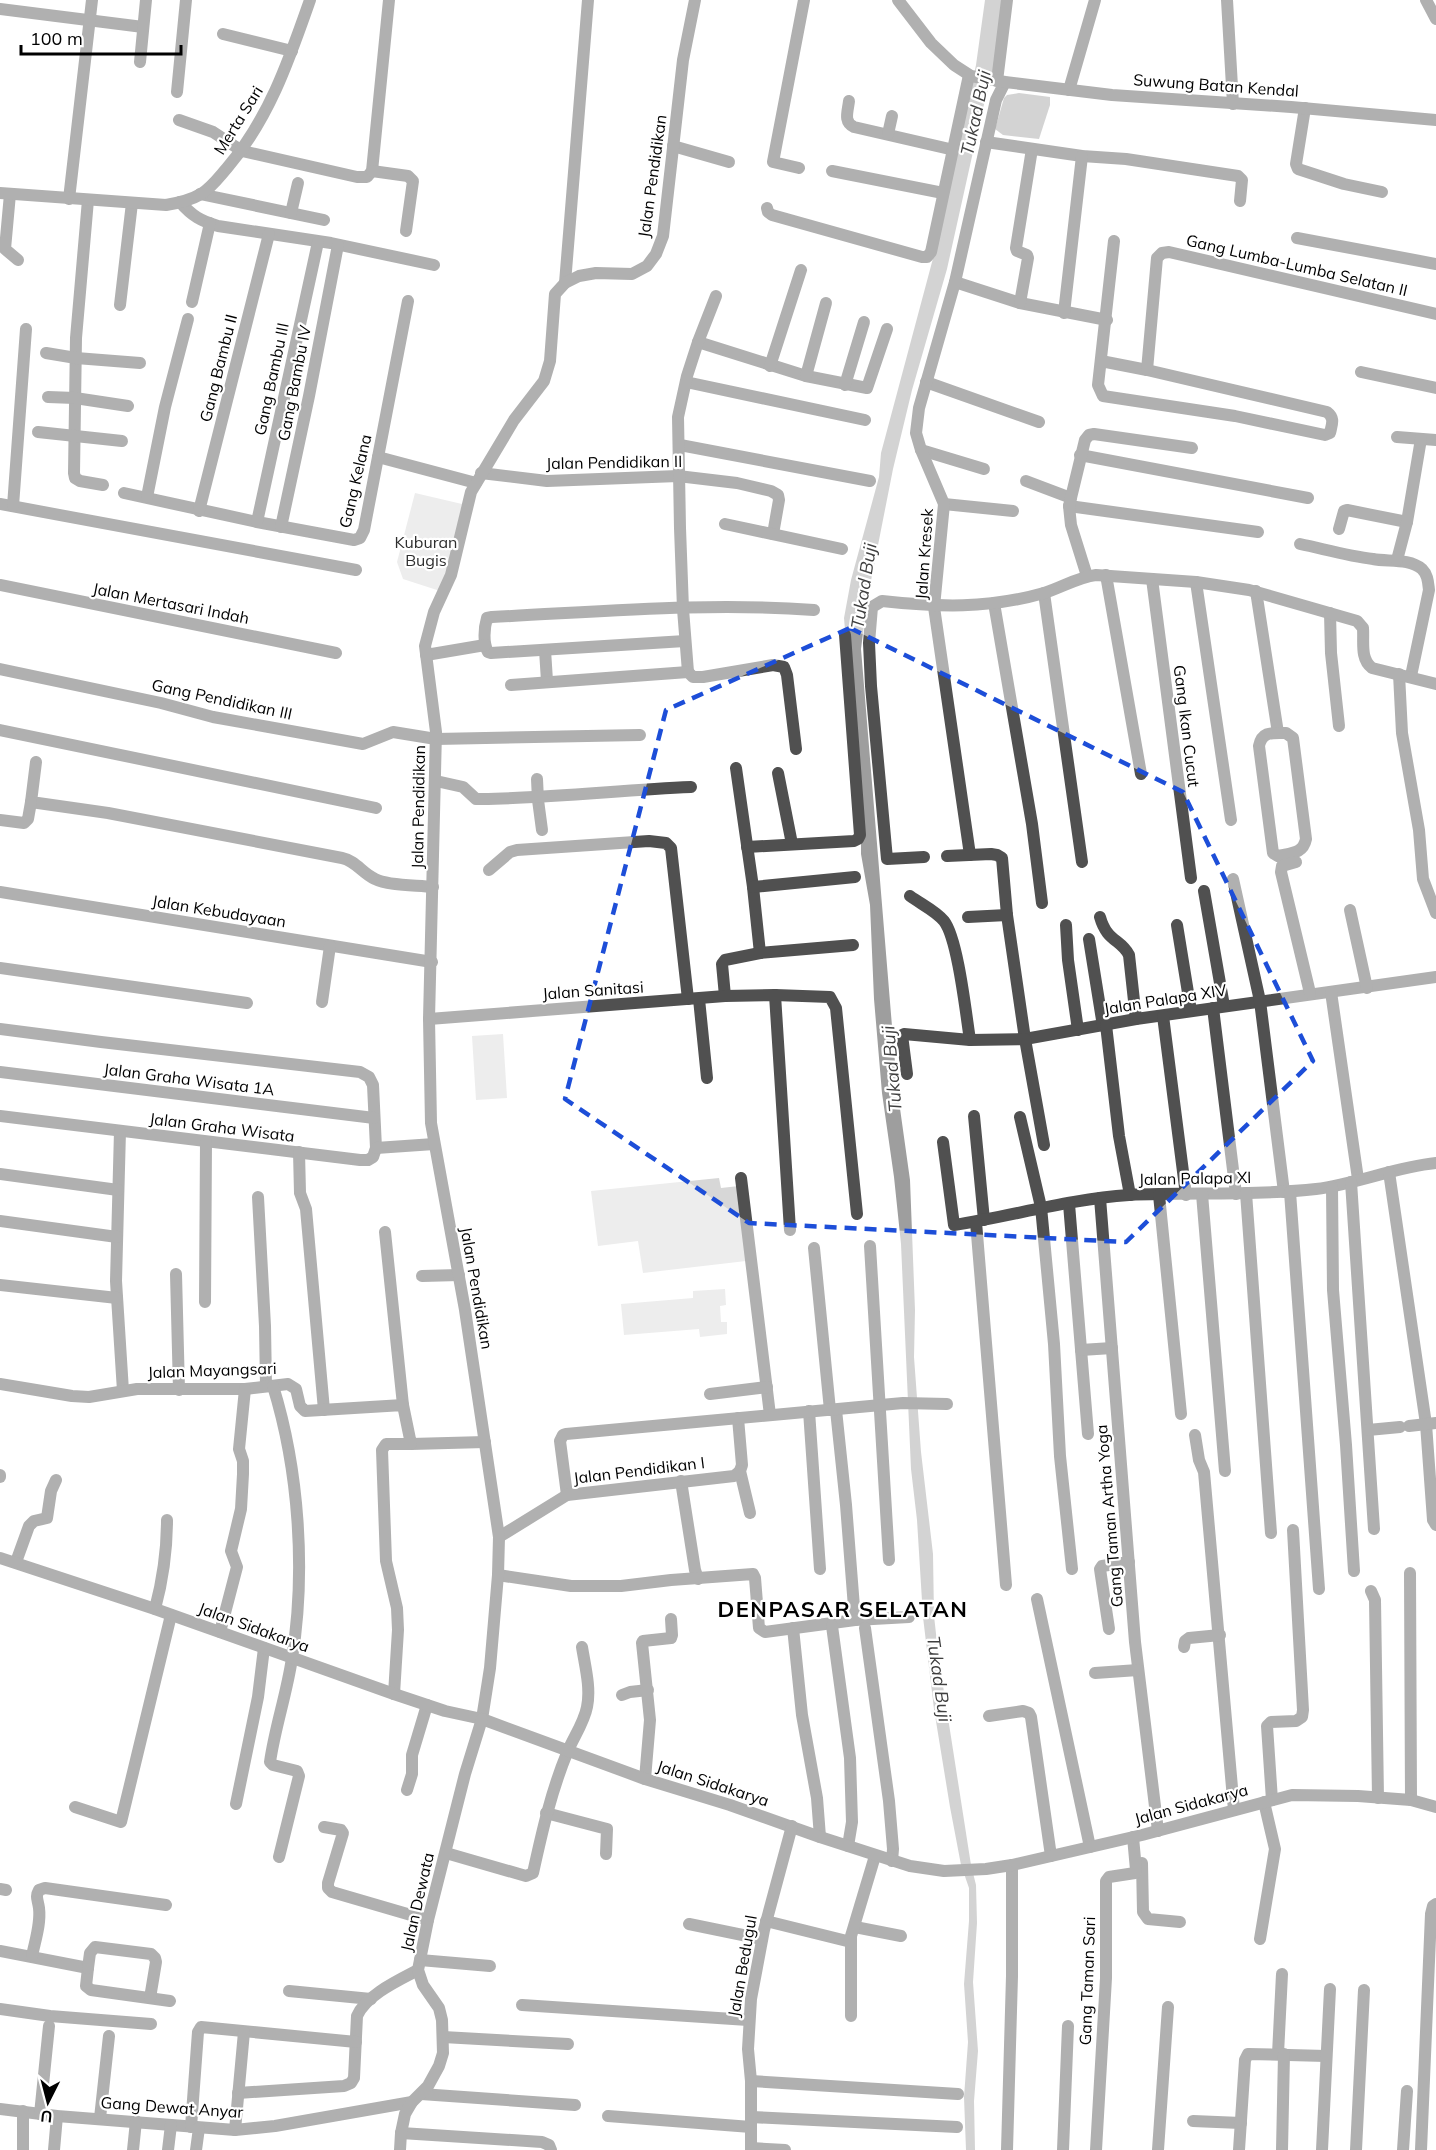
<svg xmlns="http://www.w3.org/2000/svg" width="1436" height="2150" font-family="Mulish,sans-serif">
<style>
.green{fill:#d7d7d7}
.water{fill:#9e9e9e}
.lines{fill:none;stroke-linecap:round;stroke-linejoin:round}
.minor{stroke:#505050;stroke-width:12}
.tertiary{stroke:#505050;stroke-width:12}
.marked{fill:none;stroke:#1d4ed8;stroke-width:4.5;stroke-dasharray:12 8;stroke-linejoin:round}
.labels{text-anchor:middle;stroke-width:4.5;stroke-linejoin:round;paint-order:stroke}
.street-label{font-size:16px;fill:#000;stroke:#fff}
.park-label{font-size:16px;fill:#2e2e2e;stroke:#fff}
.water-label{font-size:18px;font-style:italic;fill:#3f3f3f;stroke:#fff}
.district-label{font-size:22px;font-weight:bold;letter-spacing:1.5px;fill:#000;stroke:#fff}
</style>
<rect width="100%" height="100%" fill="#fff"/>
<g class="green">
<polygon points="415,493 462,504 448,570 440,591 403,579 397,562"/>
<polygon points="503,1034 507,1098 476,1100 472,1036"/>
<polygon points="719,1178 721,1188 739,1186 746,1261 643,1273 638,1241 598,1246 591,1191"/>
<polygon points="725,1289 726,1305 720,1306 721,1322 727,1322 727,1334 700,1337 699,1329 624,1335 621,1304 693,1298 693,1291"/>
</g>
<g class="water">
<polygon points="985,0 1003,0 993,70 981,116 947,269 912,390 893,469 867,601 861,649 897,1087 910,1180 915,1310 914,1357 921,1452 933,1554 934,1616 939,1660 971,1865 976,1885 977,1923 973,1982 978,2051 974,2101 975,2150 966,2150 964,2097 968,2042 964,1984 969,1921 969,1888 961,1865 950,1807 934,1709 923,1617 917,1520 911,1469 901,1244 894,1177 882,1093 874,999 870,905 861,854 861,821 844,618 851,580 879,477 881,453 943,221 976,65"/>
<polygon points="1019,93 1050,97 1050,105 1039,139 1003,135 995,129 1004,98 1007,95"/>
</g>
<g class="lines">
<g class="minor">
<polyline points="1227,0 1233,104"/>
<polyline points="0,9 143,27"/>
<polyline points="223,34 292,51"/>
<polyline points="140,62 146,0"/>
<polyline points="997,81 1007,0"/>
<polyline points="1069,90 1095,0"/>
<polyline points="177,92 186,0"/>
<path d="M849,101C848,111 843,122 854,127L954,150"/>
<polyline points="1305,108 1296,164 1298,169 1344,184 1382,192"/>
<polyline points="179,120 213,132 242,151 357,177 367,177 372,171 389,0"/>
<polyline points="888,134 892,116"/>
<polyline points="986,142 1082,156 1126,159 1238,176 1242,180 1240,201"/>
<polyline points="673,146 729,162"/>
<polyline points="799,168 773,162 804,0"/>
<polyline points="372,171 408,176 413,181 406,231"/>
<polyline points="832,171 943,193"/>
<polyline points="10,194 5,249 18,260"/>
<polyline points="200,194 324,220"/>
<polyline points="69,199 92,0"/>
<polyline points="88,200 76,338 74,473 75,478 80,481 103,485"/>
<path d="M180,202C192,216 201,221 218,226L331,243L434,265"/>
<polyline points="767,208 768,212 772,215 922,257 927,257 931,252 969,75"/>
<polyline points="291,213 298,183"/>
<polyline points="1297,238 1436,264"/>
<polyline points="955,282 1020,303 1107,320"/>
<polyline points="565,283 588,0"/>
<polyline points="192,302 210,223"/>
<polyline points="1020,303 1028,258 1027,255 1017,251 1016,248 1032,149"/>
<polyline points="120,305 132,203"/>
<polyline points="1064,313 1082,156"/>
<polyline points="698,342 806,376 867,388 887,329"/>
<polyline points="46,353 76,358 140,363"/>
<path d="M1101,361L1147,370L1327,412C1335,418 1332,424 1330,433L1325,435L1235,416L1103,396L1098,385L1114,241"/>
<polyline points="770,366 801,270"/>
<polyline points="1147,370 1157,258 1162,253 1169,252 1436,314"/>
<polyline points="1361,372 1436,388"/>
<polyline points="806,376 826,303"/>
<polyline points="686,382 865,420"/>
<polyline points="926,382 1039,422"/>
<polyline points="845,385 864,322"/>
<polyline points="48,397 75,398 128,406"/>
<polyline points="38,432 122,441"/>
<polyline points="1397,437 1436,440"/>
<polyline points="680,445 870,481"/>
<polyline points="921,450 984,469"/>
<polyline points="1080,455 1308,498"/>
<polyline points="378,457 476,483"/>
<polyline points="481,473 547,481 678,476 737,483 771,491 778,495 779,500 773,534"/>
<polyline points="1026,481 1071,498"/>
<polyline points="124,493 257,522 354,540 360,538 364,530 408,301"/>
<polyline points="147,497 165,407 188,319"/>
<polyline points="0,504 356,570"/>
<polyline points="944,504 1013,511"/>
<polyline points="13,506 26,329"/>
<polyline points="1069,506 1258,532"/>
<polyline points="199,511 269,234"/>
<polyline points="257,522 318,242"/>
<polyline points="725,524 842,549"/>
<polyline points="281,527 309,396 338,245"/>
<polyline points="1339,529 1344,511 1347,510 1407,522"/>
<path d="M1300,544C1324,549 1348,556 1373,559C1388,562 1409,558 1422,569C1428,575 1428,582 1429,590L1411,676"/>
<polyline points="1397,560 1407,522 1421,439"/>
<polyline points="1106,575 1141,774"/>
<polyline points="1087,576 1071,525 1069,506 1085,440 1089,435 1094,434 1192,448"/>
<polyline points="1152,579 1191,878"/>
<polyline points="1196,582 1231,820"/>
<polyline points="0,585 336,653"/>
<polyline points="1256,591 1278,733"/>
<polyline points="1044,593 1082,862"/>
<polyline points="994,603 1032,824 1042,903"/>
<polyline points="1330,613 1331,653 1339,726"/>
<path d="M685,641L491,653L488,652C483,643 484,628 487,618L492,617C598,612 707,602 814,610"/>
<polyline points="545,650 547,681"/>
<polyline points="426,655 485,645"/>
<polyline points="0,669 161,703 213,717 363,744 393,732 436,739 640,735"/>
<polyline points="688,672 683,609 680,528 678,417 687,376 698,342 716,296"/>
<polyline points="1399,674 1402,733 1419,830 1423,879 1436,913"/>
<polyline points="511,685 688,672 693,677 703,677 773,665 784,667 787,675 796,749"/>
<polyline points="0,730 376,808"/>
<path d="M1286,733L1293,738L1306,839C1303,854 1291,853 1278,856L1273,853L1259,746C1262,731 1272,733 1286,733Z"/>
<path d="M36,762L31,802L108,813L342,858C356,861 362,873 375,879C388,886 417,885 433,887"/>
<polyline points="736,768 753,887 760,953"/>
<polyline points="778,773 792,844"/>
<polyline points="537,779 538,800 542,830"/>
<path d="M436,781L463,787L476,799H482C552,798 621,790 691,787"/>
<polyline points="0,820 24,823 28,819 31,802"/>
<polyline points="747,847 854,841 858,839 860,835 845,635"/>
<polyline points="970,855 934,607 944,504 921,450 916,433 919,408 955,282 996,100 1005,82"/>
<polyline points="947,856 991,854 997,855 1002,858 1007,915 1025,1039 1136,1019 1436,977"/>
<path d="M924,857L887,859L871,686L869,643L872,607L882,601C938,607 988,609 1044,593C1061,588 1078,577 1096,575L1196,582L1249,590L1357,621L1363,628C1364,642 1360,659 1372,668L1436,684"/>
<polyline points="1296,862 1282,866 1281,872 1310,993"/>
<polyline points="489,870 510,852 517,850 649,841 666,843 671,848 688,999"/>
<polyline points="1233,879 1260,1001 1284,1192"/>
<polyline points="753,887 855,877"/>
<polyline points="1204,891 1224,1006"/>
<polyline points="0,892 432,962"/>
<path d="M910,896C921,904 936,911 944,921C958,939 966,1015 970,1040"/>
<polyline points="1350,910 1367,988"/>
<polyline points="968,917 1007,915"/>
<path d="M1100,917C1107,942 1121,939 1129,955L1136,1019"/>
<polyline points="1066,925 1068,960 1078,1030"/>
<polyline points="1177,925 1191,1011"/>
<polyline points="1089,939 1103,1026"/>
<polyline points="0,968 247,1003"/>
<polyline points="1331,992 1358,1179"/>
<polyline points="775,995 790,1230"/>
<polyline points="725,996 722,964 725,960 760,953 853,945"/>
<polyline points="699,999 707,1078"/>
<polyline points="322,1002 330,946"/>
<polyline points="1213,1008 1236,1194"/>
<polyline points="1163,1016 1186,1195"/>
<polyline points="429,1019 725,996 775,995 830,997 836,1008 857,1214"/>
<polyline points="1106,1025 1119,1136 1130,1195"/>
<polyline points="0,1029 101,1042 360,1072 369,1077 373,1085 376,1148 373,1157 368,1160 360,1160 0,1116"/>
<polyline points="0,1072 374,1118"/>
<polyline points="907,1074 902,1035 904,1034 970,1040 1025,1039 1044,1145"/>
<polyline points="974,1116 984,1220"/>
<polyline points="1020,1117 1041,1207 1054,1344 1060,1456 1072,1569"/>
<polyline points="120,1131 116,1281 123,1391"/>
<path d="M943,1142L954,1225C1012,1216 1070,1199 1129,1195C1191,1192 1254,1196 1316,1189C1357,1184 1395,1167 1436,1163"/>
<polyline points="376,1148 434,1144"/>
<polyline points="299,1152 300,1193 306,1209 324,1410"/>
<polyline points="1389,1172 1426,1424 1433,1520 1436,1525"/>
<polyline points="0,1174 118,1190"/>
<polyline points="741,1178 770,1415"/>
<polyline points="1351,1182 1374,1529"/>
<polyline points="1332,1187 1333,1290 1346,1445 1354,1571"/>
<polyline points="1290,1192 1319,1589"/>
<polyline points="1246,1193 1271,1533"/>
<polyline points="1202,1194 1225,1471"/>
<polyline points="1159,1195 1181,1414"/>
<polyline points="258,1197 265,1326 266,1386"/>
<polyline points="1100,1198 1135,1642 1158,1831"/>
<polyline points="1069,1204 1088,1434"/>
<polyline points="0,1221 117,1237"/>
<polyline points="976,1222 1006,1585"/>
<polyline points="385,1232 403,1405"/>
<polyline points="870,1246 889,1560"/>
<polyline points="814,1248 830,1410"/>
<polyline points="176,1274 179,1390"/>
<polyline points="422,1276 459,1275"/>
<polyline points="0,1285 117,1298"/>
<polyline points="205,1302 206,1142"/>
<polyline points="1081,1350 1112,1348"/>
<polyline points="0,1384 72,1396 89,1397 137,1389 245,1389 288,1384 296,1389 300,1406 305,1411 403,1405 411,1444 485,1442"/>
<path d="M273,1386C299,1470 306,1572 292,1658C287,1693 275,1727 270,1762L273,1765L297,1771L299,1776L279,1857"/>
<polyline points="710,1394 767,1387"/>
<polyline points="836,1410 846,1505 855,1620"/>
<polyline points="809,1411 820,1569"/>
<polyline points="738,1418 742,1465 740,1471 750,1513"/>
<polyline points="1409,1426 1436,1423"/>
<polyline points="1368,1430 1400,1427"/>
<polyline points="1195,1435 1199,1460 1204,1472 1234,1810"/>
<polyline points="0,1477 0,1475"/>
<polyline points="681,1481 695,1570 698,1579"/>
<polyline points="567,1495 560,1441 563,1435 566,1434 881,1405 903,1403 947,1404"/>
<polyline points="499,1537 567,1495 734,1476 740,1471"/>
<polyline points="16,1562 29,1526 34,1521 47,1518 51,1491 56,1480"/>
<polyline points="1410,1573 1411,1800"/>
<polyline points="498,1575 571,1586 621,1586 671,1580 753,1574 755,1578 759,1628 765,1632 855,1620 909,1617"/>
<polyline points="1371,1591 1375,1600 1378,1798"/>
<polyline points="1037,1599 1090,1847"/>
<path d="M155,1609C163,1579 167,1552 167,1520"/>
<polyline points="832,1626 850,1758 852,1822 848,1846"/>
<polyline points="793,1628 802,1715 817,1798 820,1837"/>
<polyline points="865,1628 889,1801 893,1849 892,1861"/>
<polyline points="1109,1629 1100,1569 1102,1566 1129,1562"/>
<polyline points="220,1632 237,1567 231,1551 241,1509 243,1474 243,1461 239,1449 245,1389"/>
<polyline points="1184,1647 1185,1641 1189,1638 1220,1635"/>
<polyline points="1095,1673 1138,1670"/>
<polyline points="394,1694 398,1630 397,1608 386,1561 382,1450 386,1444 411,1444"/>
<polyline points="622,1695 630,1692 648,1690"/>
<polyline points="989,1716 1023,1711 1029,1713 1031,1717 1051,1856"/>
<polyline points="482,1719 490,1668 498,1575 499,1537 465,1310 431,1123 429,1019 436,732 425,646 434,612 451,575 471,492 514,420 544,381 550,361 555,294 565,283 579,276 596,273 632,274 647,266 656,254 663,236 683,60 695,0"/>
<polyline points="645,1779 650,1720 642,1643 643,1641 671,1638 672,1635 671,1619"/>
<polyline points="407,1790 412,1774 412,1755 427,1705"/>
<polyline points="1272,1800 1267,1726 1271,1722 1296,1721 1302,1717 1303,1710 1293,1530"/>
<polyline points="236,1804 258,1697 264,1648"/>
<polyline points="75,1807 121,1822 171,1615"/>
<polyline points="546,1813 607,1829 606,1854"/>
<polyline points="324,1827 341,1830 343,1833 328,1883 328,1888 332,1892 428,1920"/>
<path d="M446,1853L526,1876L533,1873C542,1832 551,1792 567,1753C573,1738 584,1723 587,1707C591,1688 585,1666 582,1647"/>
<polyline points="1142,1863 1143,1912 1148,1919 1180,1922"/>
<polyline points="0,1889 6,1890"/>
<polyline points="766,1921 851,1942"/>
<polyline points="689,1924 762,1939"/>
<polyline points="855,1927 901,1936"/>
<polyline points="1260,1939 1275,1849 1264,1802"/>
<polyline points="0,1951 88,1968 86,1986 91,1990 170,2001"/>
<path d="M32,1956C35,1941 41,1924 39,1908C38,1900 35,1897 39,1890L45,1888L166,1905"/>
<polyline points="420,1960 490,1966"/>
<polyline points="88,1968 90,1953 95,1947 151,1954 155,1958 156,1962 150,1998"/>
<polyline points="289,1991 371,1999"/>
<polyline points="522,2005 748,2020"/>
<polyline points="0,2009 50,2016 151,2024"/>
<polyline points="851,2016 851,1936 875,1856"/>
<polyline points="443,2037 568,2044"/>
<polyline points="1278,2054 1282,1974"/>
<polyline points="751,2081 958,2094"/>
<path d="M238,2093L344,2086L351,2083L354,2078L357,2016C366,1995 399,1980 418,1970"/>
<polyline points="421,2094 575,2105"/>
<polyline points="0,2109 57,2116 235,2130 275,2126 412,2102"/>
<polyline points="23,2111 23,2150"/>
<polyline points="40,2114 49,2026"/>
<polyline points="608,2116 751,2127"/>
<polyline points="751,2117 957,2127"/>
<polyline points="100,2118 109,2036"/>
<polyline points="1193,2121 1241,2123"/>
<polyline points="191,2127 198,2032 201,2027 356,2042"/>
<polyline points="235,2130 244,2032"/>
<polyline points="401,2133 542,2142 549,2145 551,2150"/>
<polyline points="751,2148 785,2150"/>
<polyline points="54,2150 57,2116"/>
<polyline points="133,2150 136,2121"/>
<polyline points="168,2150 171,2125"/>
<polyline points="196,2150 199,2128"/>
<polyline points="1007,2150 1012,1976 1012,1865"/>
<polyline points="1063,2150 1068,2026"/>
<polyline points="1096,2150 1106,1978 1106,1881 1109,1877 1135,1873 1136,1870 1133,1837"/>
<polyline points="1158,2150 1168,2007"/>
<polyline points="1239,2150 1245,2060 1248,2054 1326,2056"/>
<polyline points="1282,2150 1284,2054"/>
<polyline points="1322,2150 1330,1989"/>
<polyline points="1356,2150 1364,1990"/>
<polyline points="1403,2150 1407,2091"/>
<polyline points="1421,2150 1431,1914 1433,1906 1436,1904"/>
</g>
<g class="tertiary">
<polyline points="898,0 931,43 954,65 971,76 1005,82 1112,95 1291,107 1436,120"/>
<polyline points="1426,0 1436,19"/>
<path d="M0,193L166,205C178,203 191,200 201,194C212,187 219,177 227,168C269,119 289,60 310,0"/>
<polyline points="0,1558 155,1609 394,1694 445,1711 482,1719 645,1779 730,1805 820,1837 910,1866 944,1871 986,1869 1012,1865 1142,1835 1292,1795 1358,1796 1411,1800 1436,1807"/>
<polyline points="400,2150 401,2133 405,2114 412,2102 428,2086 439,2066 443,2053 442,2020 439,2008 423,1985 418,1970 428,1920 465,1774 482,1719"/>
<polyline points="751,2150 751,2081 748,2049 751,1999 764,1930 792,1826"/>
</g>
</g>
<path d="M0 0H1436V2150H0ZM850,628L1183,792L1313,1061L1126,1242L749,1223L565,1099L666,710Z" fill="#fff" fill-opacity=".55" fill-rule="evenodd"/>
<path class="marked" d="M850,628L1183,792L1313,1061L1126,1242L749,1223L565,1099L666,710Z"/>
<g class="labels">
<g class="street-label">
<text transform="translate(1216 85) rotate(4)" y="6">Suwung Batan Kendal</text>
<text transform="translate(238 120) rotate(-58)" y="6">Merta Sari</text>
<text transform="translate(652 176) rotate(-82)" y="6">Jalan Pendidikan</text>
<text transform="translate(1297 265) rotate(13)" y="6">Gang Lumba-Lumba Selatan II</text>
<text transform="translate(218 368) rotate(-76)" y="6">Gang Bambu II</text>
<text transform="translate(271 379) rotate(-78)" y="6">Gang Bambu III</text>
<text transform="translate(294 383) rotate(-79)" y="6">Gang Bambu IV</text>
<text transform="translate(614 462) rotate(-1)" y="6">Jalan Pendidikan II</text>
<text transform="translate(355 481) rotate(-77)" y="6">Gang Kelana</text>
<text transform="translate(924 554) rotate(-86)" y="6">Jalan Kresek</text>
<text transform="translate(171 603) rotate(11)" y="6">Jalan Mertasari Indah</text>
<text transform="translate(222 699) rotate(12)" y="6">Gang Pendidikan III</text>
<text transform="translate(1187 726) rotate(83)" y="6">Gang Ikan Cucut</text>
<text transform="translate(418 807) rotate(-89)" y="6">Jalan Pendidikan</text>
<text transform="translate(219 911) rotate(9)" y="6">Jalan Kebudayaan</text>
<text transform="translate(593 990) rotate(-4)" y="6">Jalan Sanitasi</text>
<text transform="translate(1165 999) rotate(-9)" y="6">Jalan Palapa XIV</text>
<text transform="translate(189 1079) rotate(7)" y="6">Jalan Graha Wisata 1A</text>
<text transform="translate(222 1127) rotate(7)" y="6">Jalan Graha Wisata</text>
<text transform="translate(1195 1178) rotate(-1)" y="6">Jalan Palapa XI</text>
<text transform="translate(477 1288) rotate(80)" y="6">Jalan Pendidikan</text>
<text transform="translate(212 1370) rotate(-2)" y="6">Jalan Mayangsari</text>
<text transform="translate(639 1470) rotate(-7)" y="6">Jalan Pendidikan I</text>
<text transform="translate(1109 1516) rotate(-95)" y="6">Gang Taman Artha Yoga</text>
<text transform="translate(254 1627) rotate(20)" y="6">Jalan Sidakarya</text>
<text transform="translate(713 1783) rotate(18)" y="6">Jalan Sidakarya</text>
<text transform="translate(1191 1804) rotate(-15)" y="6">Jalan Sidakarya</text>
<text transform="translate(417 1902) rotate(-77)" y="6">Jalan Dewata</text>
<text transform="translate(742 1966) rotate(-80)" y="6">Jalan Bedugul</text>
<text transform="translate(1087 1981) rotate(-88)" y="6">Gang Taman Sari</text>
<text transform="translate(172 2107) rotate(4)" y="6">Gang Dewat Anyar</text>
</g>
<g class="park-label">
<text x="426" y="548">Kuburan<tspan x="426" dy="18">Bugis</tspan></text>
</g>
<g class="water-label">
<text transform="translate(976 113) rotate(-78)" y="6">Tukad Buji</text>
<text transform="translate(864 586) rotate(-81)" y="6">Tukad Buji</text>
<text transform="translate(892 1069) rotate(-95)" y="6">Tukad Buji</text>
<text transform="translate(939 1679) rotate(82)" y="6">Tukad Buji</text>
</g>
<g class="district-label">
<text x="843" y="1617">DENPASAR SELATAN</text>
</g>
</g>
<g transform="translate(48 2102) rotate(186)" stroke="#ffffff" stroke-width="4.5" paint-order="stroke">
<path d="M0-4.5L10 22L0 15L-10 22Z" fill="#000000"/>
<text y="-9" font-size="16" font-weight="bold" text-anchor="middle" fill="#000000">U</text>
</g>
<path d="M21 45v9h160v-9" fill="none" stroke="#000000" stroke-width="3"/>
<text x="30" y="45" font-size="18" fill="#000000" stroke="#ffffff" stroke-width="4.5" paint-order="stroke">100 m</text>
</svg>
